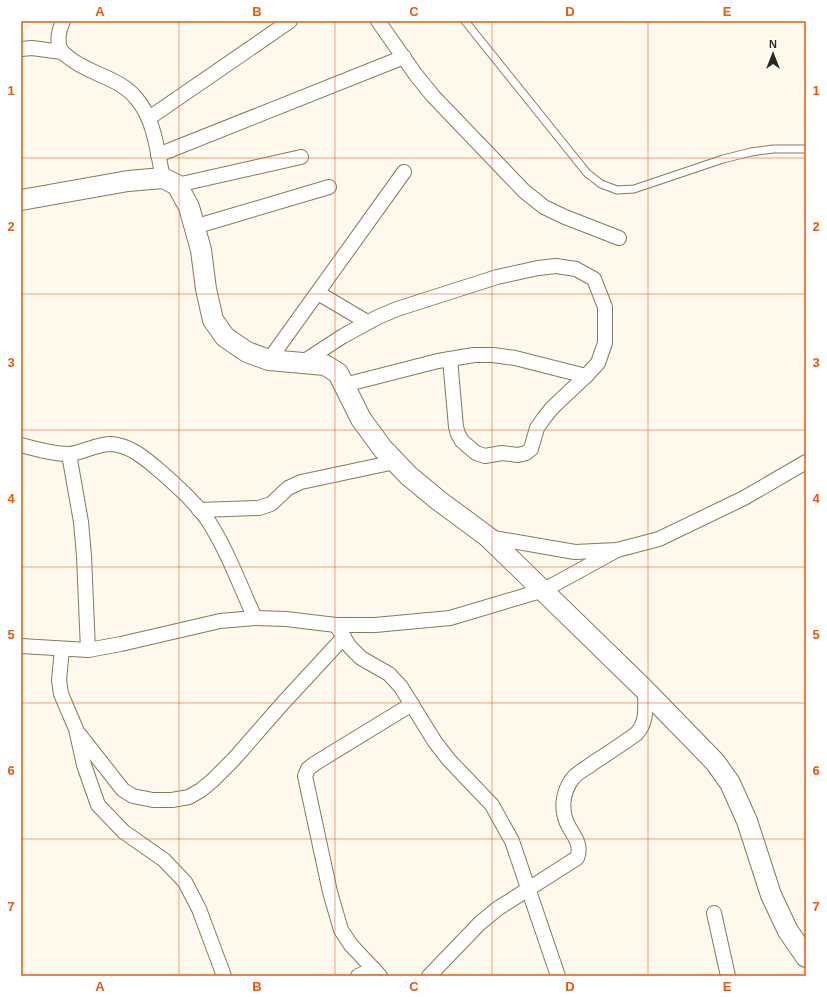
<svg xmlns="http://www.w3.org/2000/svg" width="827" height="997" font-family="Arial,sans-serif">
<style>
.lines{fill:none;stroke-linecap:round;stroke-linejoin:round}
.lane-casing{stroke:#86795e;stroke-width:9}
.street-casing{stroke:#86795e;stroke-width:16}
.secondary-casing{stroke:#86795e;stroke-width:22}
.lane{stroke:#fff;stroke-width:7}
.street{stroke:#fff;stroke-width:14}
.secondary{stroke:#fff;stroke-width:20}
.grid{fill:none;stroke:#e8590c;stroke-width:1;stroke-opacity:0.55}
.neatline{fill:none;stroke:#e8590c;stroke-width:1.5}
.grid-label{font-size:13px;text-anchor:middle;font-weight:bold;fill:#e8590c}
</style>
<rect width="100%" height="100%" fill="#fff9ed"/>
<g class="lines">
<g class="lane-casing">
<polyline id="lane" points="465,21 587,173 601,184 617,190 634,189 723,159 751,152 773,149 806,149"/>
</g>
<g class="street-casing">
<g id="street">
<path d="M63,21C59,30 56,41 61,51C63,53 66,55 68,57C88,74 119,77 136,98C155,120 157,151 163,178"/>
<polyline points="378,21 416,75 433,96 524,191 544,207 565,217 619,238"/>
<polyline points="21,49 32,48 62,52"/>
<polyline points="149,118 290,21"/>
<polyline points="158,155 404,57"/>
<polyline points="177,185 301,157"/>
<polyline points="194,227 329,187"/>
<polyline points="318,293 367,322"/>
<polyline points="269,360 404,172"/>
<polyline points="303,362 343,336 378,317 397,309 497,277 538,268 556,266 576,269 594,279 605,307 605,343 598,363 586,376 552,408 544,418 537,428 531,449 526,453 518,455 502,453 485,456 476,453 462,441 458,434 456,427 450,359"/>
<polyline points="344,385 438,361 474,355 493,355 515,358 586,376"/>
<path d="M21,445C35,449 54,454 69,454C82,453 96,444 111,444C130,445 146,459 160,471C177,486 194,501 207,519C227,549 240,586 255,618"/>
<polyline points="69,454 81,522 84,556 88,650"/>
<polyline points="199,510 259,508 271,504 288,488 301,482 395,462"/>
<polyline points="488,537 575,552 617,550 659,539 744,498 806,462"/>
<polyline points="336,625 350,647 361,658 389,674 401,687 435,742 449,760 492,805 512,841 558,976"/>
<polyline points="21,646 88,650 121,644 220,621 255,618 286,619 336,625 375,625 450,618 544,590 617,550"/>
<polyline points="62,649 59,680 61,694 76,729 84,765 98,805 124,832 164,860 185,882 199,909 224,976"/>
<polyline points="79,734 123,790 133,796 153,800 172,800 189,797 201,790 212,781 234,759 283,703 344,637"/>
<polyline points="714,913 728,976"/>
<polyline points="358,976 374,969"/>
<polyline points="380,976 351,945 341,930 330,892 305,776 308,769 314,764 412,704"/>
<path d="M429,976L480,923L497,909L577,858C582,846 575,837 569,827C560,811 562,792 573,778C578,772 587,768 593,763C607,754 622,744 636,734C648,722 645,706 645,690"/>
</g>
</g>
<g class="secondary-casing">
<polyline id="secondary" points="21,200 128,181 163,178 177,185 189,207 201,250 206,289 213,320 225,337 247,352 269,360 325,365 338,373 361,419 383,449 409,476 438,500 488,537 645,690 715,762 730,783 747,821 771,895 788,931 806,957"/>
</g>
<use href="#lane" class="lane"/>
<use href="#street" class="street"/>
<use href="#secondary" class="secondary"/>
</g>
<path class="grid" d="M179,21V976M335,21V976M492,21V976M648,21V976M21,158H806M21,294H806M21,430H806M21,567H806M21,703H806M21,839H806"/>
<rect width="827" height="997" fill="none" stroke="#ffffff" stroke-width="44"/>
<g transform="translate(773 54)" stroke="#ffffff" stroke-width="3" paint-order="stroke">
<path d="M0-3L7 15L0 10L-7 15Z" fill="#2c271c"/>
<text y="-6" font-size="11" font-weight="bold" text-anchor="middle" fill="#2c271c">N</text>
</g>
<rect x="22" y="22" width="783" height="953" class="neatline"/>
<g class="grid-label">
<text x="100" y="16">A</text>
<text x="257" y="16">B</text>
<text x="414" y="16">C</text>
<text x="570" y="16">D</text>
<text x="727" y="16">E</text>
<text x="11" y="95">1</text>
<text x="816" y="95">1</text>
<text x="11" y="231">2</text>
<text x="816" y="231">2</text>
<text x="11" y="367">3</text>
<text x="816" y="367">3</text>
<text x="11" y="503">4</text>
<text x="816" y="503">4</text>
<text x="11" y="639">5</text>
<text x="816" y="639">5</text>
<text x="11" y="775">6</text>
<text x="816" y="775">6</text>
<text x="11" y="911">7</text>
<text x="816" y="911">7</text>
<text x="100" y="991">A</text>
<text x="257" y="991">B</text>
<text x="414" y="991">C</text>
<text x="570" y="991">D</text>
<text x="727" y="991">E</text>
</g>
</svg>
